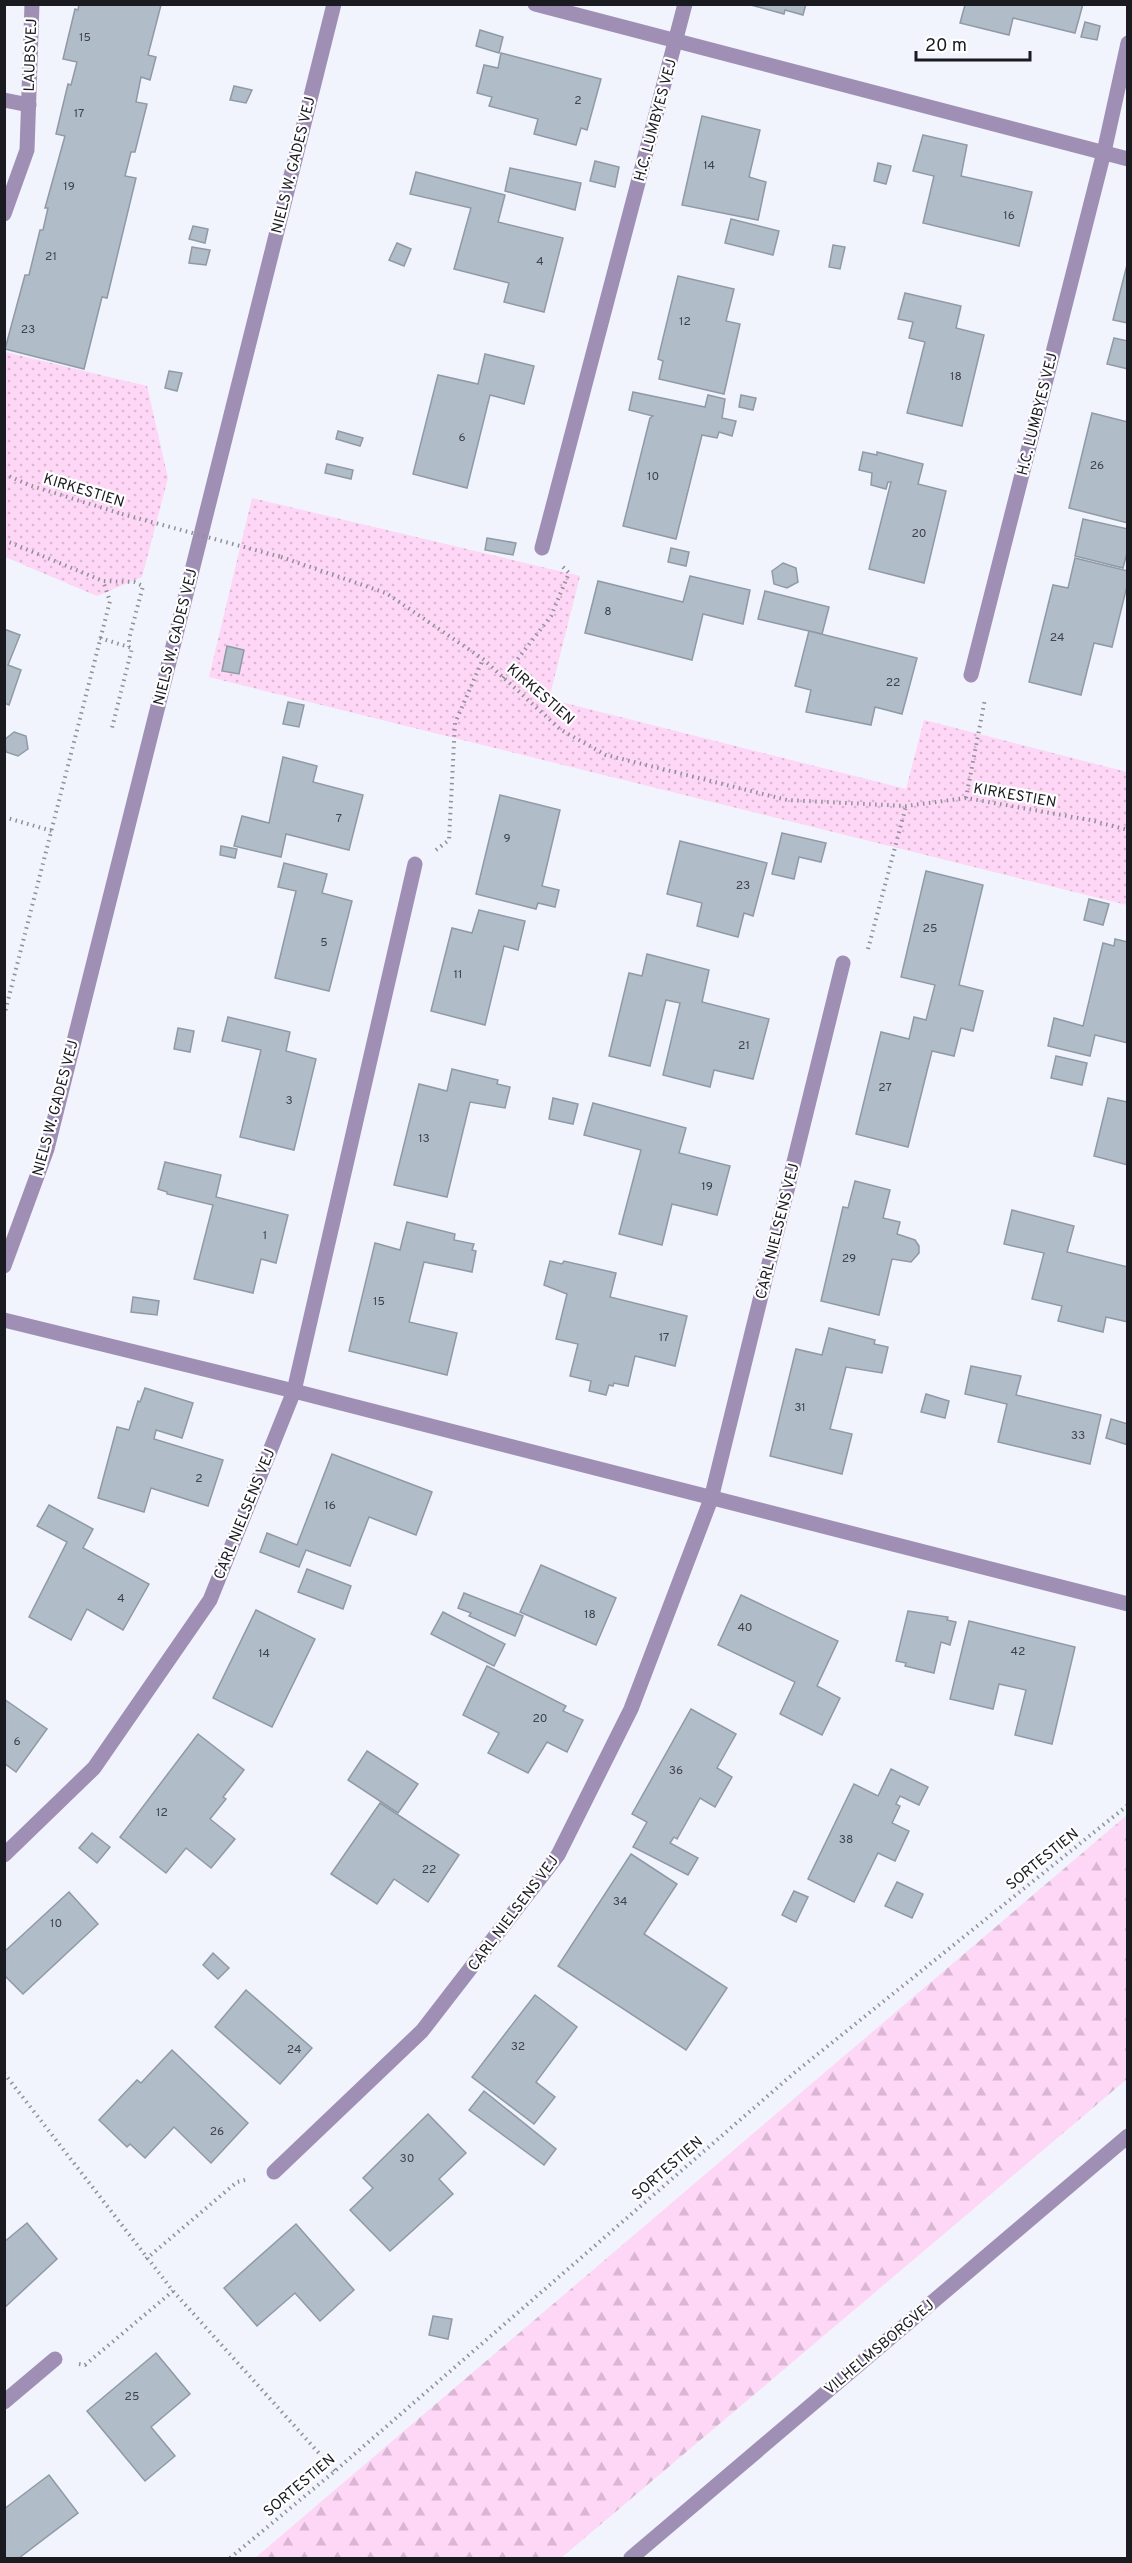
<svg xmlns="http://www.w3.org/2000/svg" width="1132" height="2563" font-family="Overpass,sans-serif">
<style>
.forest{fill:url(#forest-firs)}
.park{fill:url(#park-dots)}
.building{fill:#b1bcc9;stroke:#8f9aa6;stroke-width:1.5}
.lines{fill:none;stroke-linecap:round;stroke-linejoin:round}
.path{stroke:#8f9199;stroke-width:4;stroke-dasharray:1.5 4.5;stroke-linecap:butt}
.minor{stroke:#a08fb4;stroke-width:15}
.tertiary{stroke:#a08fb4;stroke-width:15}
.path-bridge{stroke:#8f9199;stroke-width:4;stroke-dasharray:1.5 4.5;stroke-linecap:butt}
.labels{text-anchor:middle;stroke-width:4.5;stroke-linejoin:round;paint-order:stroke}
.number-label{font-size:12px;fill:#40434b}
.street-label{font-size:15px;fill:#1a1b21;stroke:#fff}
</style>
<defs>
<pattern id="forest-firs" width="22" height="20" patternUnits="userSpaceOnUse" patternTransform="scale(1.5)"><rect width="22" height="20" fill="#fed6f6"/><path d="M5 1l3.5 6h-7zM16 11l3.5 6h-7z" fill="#d9b7d3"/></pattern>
<pattern id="park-dots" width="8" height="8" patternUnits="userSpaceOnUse" patternTransform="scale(1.5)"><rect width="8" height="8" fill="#fed6f6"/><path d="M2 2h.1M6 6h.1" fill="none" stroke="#d9b7d3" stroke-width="1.8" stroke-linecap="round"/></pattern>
</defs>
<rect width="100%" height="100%" fill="#f1f3fd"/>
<polygon class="forest" points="1127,1815 1127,2079 561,2558 255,2558"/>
<g class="park">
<polygon points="5,352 147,386 168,478 142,577 97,596 5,557"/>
<polygon points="252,498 580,576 549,699 906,789 924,720 1127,772 1127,905 209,677"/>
</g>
<g class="building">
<polygon points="79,4 161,5 148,55 156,57 150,80 141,77 136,102 147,104 135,152 131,152 125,176 136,178 107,298 102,297 84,369 5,349 25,275 29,275 40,230 43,230 48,208 45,208 65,136 56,134 68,84 71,85 77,62 63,59 75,9 78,10"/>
<polygon points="747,4 806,4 803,15 785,10 784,14"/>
<polygon points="962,4 1083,4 1075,33 1013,18 1009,35 960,23 965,5"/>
<polygon points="1085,22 1100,26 1097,40 1081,37"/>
<polygon points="480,30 503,37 499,53 476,46"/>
<polygon points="501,53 601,79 587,130 581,128 576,145 534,134 538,119 489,106 492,97 477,93 484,65 498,68"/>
<polygon points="234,86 252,90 246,103 230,100"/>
<polygon points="702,116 760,130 749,177 766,182 758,220 682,205"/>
<polygon points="923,135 967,145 961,176 1032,192 1019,246 923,223 934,176 913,171"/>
<polygon points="595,161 619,167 615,187 590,181"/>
<polygon points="878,163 891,166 886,184 874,181"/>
<polygon points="510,168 581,183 575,210 505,191"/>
<polygon points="416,172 505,195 498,222 563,238 544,312 504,302 509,283 454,269 471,208 410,194"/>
<polygon points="731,219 779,231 773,255 725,243"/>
<polygon points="193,226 208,229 205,243 189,239"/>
<polygon points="397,243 411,249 404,266 389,260"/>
<polygon points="833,245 845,247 840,269 829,267"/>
<polygon points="192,247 210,250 206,265 189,263"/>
<polygon points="1128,261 1128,323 1113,320"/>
<polygon points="678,276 734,289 726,321 740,324 724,394 659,379 663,361 658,359"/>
<polygon points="905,293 961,306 956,328 984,335 962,426 907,413 925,342 909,338 913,322 898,319"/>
<polygon points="1114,338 1128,341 1128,369 1107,364"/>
<polygon points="485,354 534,366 524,404 490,395 467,488 413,474 438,375 478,384"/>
<polygon points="169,371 182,373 177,391 165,388"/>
<polygon points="633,392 705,407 708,395 725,399 722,418 736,421 732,436 719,432 717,438 702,435 676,539 623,526 650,418 653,416 629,410"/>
<polygon points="741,395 756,398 753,410 739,407"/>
<polygon points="1092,413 1128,422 1128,523 1069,508"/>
<polygon points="338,431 363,438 360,446 336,439"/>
<polygon points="863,452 877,455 877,452 923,464 918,484 946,491 924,583 869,569 891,482 888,482 886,489 871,485 872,473 859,470"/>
<polygon points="327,464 353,470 351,479 325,473"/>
<polygon points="1083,519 1128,529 1128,549 1123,568 1075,556"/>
<polygon points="487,538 516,543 513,555 485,550"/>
<polygon points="671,548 689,552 686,566 668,562"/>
<polygon points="1075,558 1128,571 1128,582 1112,647 1094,643 1081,695 1029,682 1053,585 1068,588"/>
<polygon points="783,563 796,568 798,582 787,588 774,584 772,571"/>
<polygon points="690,576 750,590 743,624 703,614 692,660 585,633 598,581 683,602"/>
<polygon points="765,591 829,607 822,634 758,619"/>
<polygon points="4,629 20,635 8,665 21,670 9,705 4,703"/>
<polygon points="809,631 917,658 902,714 875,707 871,725 806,712 811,690 795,686"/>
<polygon points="227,646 244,650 239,674 222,671"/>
<polygon points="288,702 304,705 299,727 283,724"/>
<polygon points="14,732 26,736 28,749 18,756 6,752 4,740"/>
<polygon points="283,757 317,766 313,782 363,795 349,850 286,834 281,857 234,846 242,816 269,823"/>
<polygon points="500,795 560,810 542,886 559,890 555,907 538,903 536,909 476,894"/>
<polygon points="782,833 826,843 821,862 799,857 794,879 772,874"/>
<polygon points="680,841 767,863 753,916 744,913 738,937 697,926 702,903 667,894"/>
<polygon points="221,846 237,849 235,858 220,855"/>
<polygon points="284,863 327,874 322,893 352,901 329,991 275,978 296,891 278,887"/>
<polygon points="926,871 983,885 959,985 983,991 973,1031 961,1028 954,1056 932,1051 908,1147 856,1134 881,1032 909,1039 914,1017 926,1020 935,985 901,977"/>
<polygon points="1089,899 1109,904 1103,925 1084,920"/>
<polygon points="479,910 525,921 518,950 504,946 485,1025 431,1011 452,928 472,933"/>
<polygon points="1115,939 1128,942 1128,1043 1095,1035 1090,1056 1048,1046 1054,1018 1083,1026 1103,943 1114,946"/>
<polygon points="647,954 709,970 702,1002 769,1019 753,1079 714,1070 710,1087 663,1075 680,1003 666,1000 650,1066 609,1056 629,973 642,976"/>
<polygon points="228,1017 290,1032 286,1051 316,1059 294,1150 240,1137 261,1050 222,1041"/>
<polygon points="178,1028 194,1031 190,1052 174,1049"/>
<polygon points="1056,1056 1087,1063 1082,1085 1051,1078"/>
<polygon points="452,1069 498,1080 497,1084 510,1087 505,1108 470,1102 447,1197 394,1185 419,1084 447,1091"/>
<polygon points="553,1098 578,1104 573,1124 549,1119"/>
<polygon points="1108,1098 1128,1102 1128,1165 1094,1156"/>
<polygon points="593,1103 686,1128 679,1153 730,1166 717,1215 672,1204 662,1245 619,1234 641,1150 584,1135"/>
<polygon points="165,1162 221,1175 216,1197 288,1215 276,1263 261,1259 253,1293 194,1279 213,1205 167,1194 167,1192 158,1189"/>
<polygon points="855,1181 890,1190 883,1218 900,1222 897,1234 915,1240 919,1246 919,1253 911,1262 892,1259 879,1315 821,1301 843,1207 848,1208"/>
<polygon points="1012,1210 1074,1226 1067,1252 1128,1267 1128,1322 1106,1317 1103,1332 1058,1321 1062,1306 1032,1299 1044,1253 1004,1244"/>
<polygon points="407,1222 455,1234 454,1240 474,1244 472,1250 476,1251 472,1272 424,1262 409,1322 457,1333 447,1375 349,1351 375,1243 400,1250"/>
<polygon points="550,1261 562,1264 564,1261 616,1273 610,1297 687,1316 675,1366 635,1356 628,1386 614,1383 613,1386 609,1385 606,1395 589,1391 591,1381 570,1376 578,1344 556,1339 567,1294 544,1285"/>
<polygon points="133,1297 159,1301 157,1315 131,1312"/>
<polygon points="829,1328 875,1340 874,1344 888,1347 882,1373 846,1367 830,1429 852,1434 842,1474 770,1456 796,1349 822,1355"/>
<polygon points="971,1366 1021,1376 1016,1395 1101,1415 1090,1464 998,1442 1007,1404 965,1394"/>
<polygon points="145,1388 193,1403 182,1438 156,1430 154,1439 223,1460 208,1506 151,1488 144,1512 98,1498 117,1427 129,1430 138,1401 140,1402"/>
<polygon points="926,1394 949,1401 945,1418 921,1412"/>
<polygon points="1111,1419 1128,1424 1128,1445 1106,1438"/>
<polygon points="332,1454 432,1492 416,1535 369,1517 350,1566 306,1550 299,1567 260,1552 267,1533 297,1545"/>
<polygon points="49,1505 93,1529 83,1548 149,1584 123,1630 87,1609 71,1640 29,1617 67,1542 37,1526"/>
<polygon points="541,1565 616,1598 596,1645 520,1612"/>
<polygon points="307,1569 351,1586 343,1609 298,1592"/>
<polygon points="464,1593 523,1616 515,1636 469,1616 471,1613 458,1608"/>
<polygon points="741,1595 838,1641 817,1686 840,1698 822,1735 780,1714 795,1682 718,1645"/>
<polygon points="256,1610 315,1639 272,1727 213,1698"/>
<polygon points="908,1611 948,1617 947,1620 956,1622 950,1645 941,1642 934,1673 905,1666 906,1663 896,1661"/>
<polygon points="443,1612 505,1644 494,1666 431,1634"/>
<polygon points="969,1621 1075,1647 1052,1744 1015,1735 1026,1690 999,1684 993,1709 950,1699"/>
<polygon points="487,1666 566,1706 563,1711 583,1720 567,1752 547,1742 528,1773 488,1753 499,1733 463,1715"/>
<polygon points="4,1699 47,1729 16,1772 4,1763"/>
<polygon points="691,1709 736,1734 717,1768 732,1777 715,1807 700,1798 677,1839 674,1837 670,1843 698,1858 688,1875 633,1847 647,1822 632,1814"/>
<polygon points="198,1734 244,1770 223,1797 226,1799 210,1819 235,1839 211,1868 186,1848 166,1873 120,1837"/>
<polygon points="367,1751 418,1784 398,1813 348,1780"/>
<polygon points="891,1769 928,1787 919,1805 900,1796 896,1804 900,1806 892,1823 909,1831 895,1861 878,1853 854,1902 808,1879 854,1784 878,1796"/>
<polygon points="380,1803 459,1855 428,1902 394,1879 377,1904 331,1874"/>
<polygon points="92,1833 110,1847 97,1863 79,1848"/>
<polygon points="631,1854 677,1884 644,1934 727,1988 686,2050 558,1966"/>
<polygon points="897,1882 923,1894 912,1918 885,1906"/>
<polygon points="794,1891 808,1897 796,1922 782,1915"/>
<polygon points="69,1892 98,1924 23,1994 4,1975 4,1952"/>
<polygon points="213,1953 229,1968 218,1979 203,1965"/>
<polygon points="246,1990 312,2048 280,2084 215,2027"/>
<polygon points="535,1995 577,2027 536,2082 555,2097 534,2124 472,2077"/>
<polygon points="172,2050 248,2123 211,2163 174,2127 145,2158 130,2144 127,2147 99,2120 137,2080 141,2083"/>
<polygon points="484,2091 556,2149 544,2165 469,2110"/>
<polygon points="428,2114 466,2153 439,2179 453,2194 390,2251 350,2210 373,2188 363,2178"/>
<polygon points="27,2223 57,2259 4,2308 4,2242"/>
<polygon points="296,2224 354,2290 320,2321 295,2293 257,2326 224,2288"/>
<polygon points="433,2316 452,2319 448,2339 429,2335"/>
<polygon points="156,2353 190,2394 151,2427 175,2456 145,2481 87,2411"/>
<polygon points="49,2475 78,2513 19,2558 4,2558 4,2509"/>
</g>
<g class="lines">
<g class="path">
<polyline points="4,474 29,485 122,514"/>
<polyline points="4,540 103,581 134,582 143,586 129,639 129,647"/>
<polyline points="281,557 386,593 483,659 561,730 606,755 787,800 906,806 966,798 1090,820 1128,830"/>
<polyline points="100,638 132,648 112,728"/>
<polyline points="503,678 551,616 569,573 562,566"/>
<polyline points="966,798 985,699"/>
<polyline points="4,817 52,831"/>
<polyline points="436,850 449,840 455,723 483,659"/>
<polyline points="868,949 906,806"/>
<polyline points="4,1016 110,601 103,581"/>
<polyline points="4,2073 173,2291 335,2471"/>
<polyline points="146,2259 237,2182 249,2179"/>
<polyline points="79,2364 85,2365 173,2291"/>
<polyline points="230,2558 335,2471 793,2074 1128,1805"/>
</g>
<g class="minor">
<polyline points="535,4 1128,159"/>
<polyline points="4,100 29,105"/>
<polyline points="4,214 27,150 32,4"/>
<polyline points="542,548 685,4"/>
<polyline points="971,675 1104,152 1128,43"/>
<polyline points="4,1320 294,1391 1128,1604"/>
<polyline points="4,1855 94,1768 210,1600 294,1391 415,864"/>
<polyline points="274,2172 422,2031 558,1855 631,1709 711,1499 843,963"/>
<polyline points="4,2402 55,2359"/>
</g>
<g class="tertiary">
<polyline points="4,1266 47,1149 334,4"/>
<polyline points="631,2558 1128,2136"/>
</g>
<polyline class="path-bridge" points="122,514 281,557"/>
</g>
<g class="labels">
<g class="number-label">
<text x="85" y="41">15</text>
<text x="578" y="104">2</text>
<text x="79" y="117">17</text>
<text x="709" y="169">14</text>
<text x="69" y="190">19</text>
<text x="1009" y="219">16</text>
<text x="51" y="260">21</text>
<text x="540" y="265">4</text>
<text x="685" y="325">12</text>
<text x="28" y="333">23</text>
<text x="956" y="380">18</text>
<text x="462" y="441">6</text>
<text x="1097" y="469">26</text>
<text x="653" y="480">10</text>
<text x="919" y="537">20</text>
<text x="608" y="615">8</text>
<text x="1057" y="641">24</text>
<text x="893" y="686">22</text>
<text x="339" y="822">7</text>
<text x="507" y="842">9</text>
<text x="743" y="889">23</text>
<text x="930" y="932">25</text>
<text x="324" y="946">5</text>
<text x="458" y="978">11</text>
<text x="744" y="1049">21</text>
<text x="885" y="1091">27</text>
<text x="289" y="1104">3</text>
<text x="424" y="1142">13</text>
<text x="707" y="1190">19</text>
<text x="265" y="1239">1</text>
<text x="849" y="1262">29</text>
<text x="379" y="1305">15</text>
<text x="664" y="1341">17</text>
<text x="800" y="1411">31</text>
<text x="1078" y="1439">33</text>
<text x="199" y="1482">2</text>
<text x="330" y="1509">16</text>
<text x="121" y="1602">4</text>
<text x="590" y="1618">18</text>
<text x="745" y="1631">40</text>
<text x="1018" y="1655">42</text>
<text x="264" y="1657">14</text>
<text x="540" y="1722">20</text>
<text x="17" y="1745">6</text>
<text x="676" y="1774">36</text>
<text x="162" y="1816">12</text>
<text x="846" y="1843">38</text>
<text x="429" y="1873">22</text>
<text x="620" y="1905">34</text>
<text x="56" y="1927">10</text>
<text x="518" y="2050">32</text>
<text x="294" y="2053">24</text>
<text x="217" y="2135">26</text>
<text x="407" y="2162">30</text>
<text x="132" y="2400">25</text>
</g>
<g class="street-label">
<text transform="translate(30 55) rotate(-88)" y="5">LAUBSVEJ</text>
<text transform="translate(655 120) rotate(-75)" y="5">H.C. LUMBYES VEJ</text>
<text transform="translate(293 165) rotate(-76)" y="5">NIELS W. GADES VEJ</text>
<text transform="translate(1037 414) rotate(-76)" y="5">H.C. LUMBYES VEJ</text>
<text transform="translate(84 490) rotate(17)" y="5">KIRKESTIEN</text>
<text transform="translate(175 637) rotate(-76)" y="5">NIELS W. GADES VEJ</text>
<text transform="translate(541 694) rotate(41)" y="5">KIRKESTIEN</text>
<text transform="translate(1015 795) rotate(10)" y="5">KIRKESTIEN</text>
<text transform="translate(55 1108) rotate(-75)" y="5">NIELS W. GADES VEJ</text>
<text transform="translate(777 1231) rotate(-76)" y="5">CARL NIELSENS VEJ</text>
<text transform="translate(244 1514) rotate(-68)" y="5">CARL NIELSENS VEJ</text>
<text transform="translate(1042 1859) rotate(-39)" y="5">SORTESTIEN</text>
<text transform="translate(513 1913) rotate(-53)" y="5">CARL NIELSENS VEJ</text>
<text transform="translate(667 2168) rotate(-41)" y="5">SORTESTIEN</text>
<text transform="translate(879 2347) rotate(-40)" y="5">VILHELMSBORGVEJ</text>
<text transform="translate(299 2485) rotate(-40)" y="5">SORTESTIEN</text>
</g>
</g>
<rect width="1132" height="2563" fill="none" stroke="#1a1b21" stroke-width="12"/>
<path d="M916 51v9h114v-9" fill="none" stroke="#1a1b21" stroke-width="3"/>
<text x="925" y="51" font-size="18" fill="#1a1b21" stroke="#ffffff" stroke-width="4.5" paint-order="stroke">20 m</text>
</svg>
